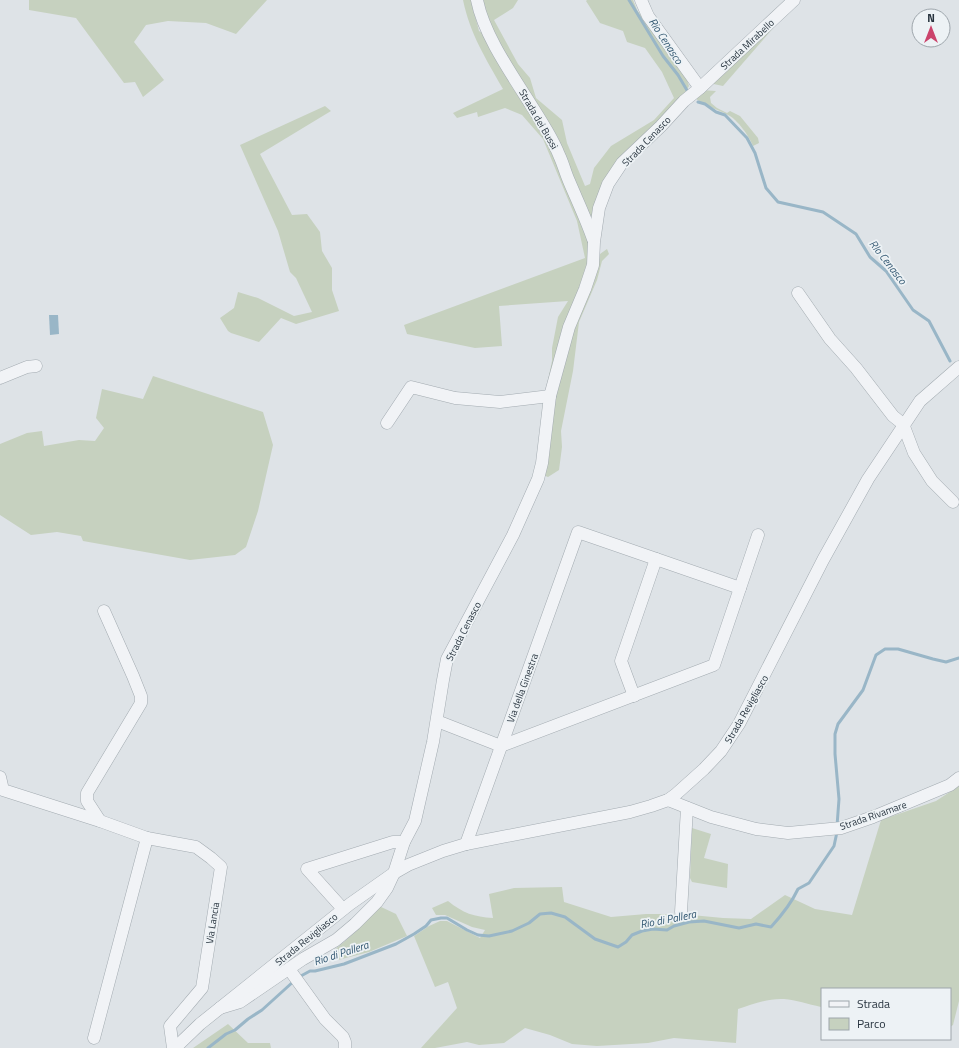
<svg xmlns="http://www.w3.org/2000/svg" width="959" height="1048" font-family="'Titillium Web',sans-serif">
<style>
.green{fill:#c6d1bf}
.water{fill:#99b6c7}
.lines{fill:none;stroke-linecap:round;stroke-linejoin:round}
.stream{stroke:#99b6c7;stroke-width:3}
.minor-casing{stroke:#a3abb1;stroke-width:13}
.minor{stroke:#f1f3f6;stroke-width:12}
.labels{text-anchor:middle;stroke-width:3.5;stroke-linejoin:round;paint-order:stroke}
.street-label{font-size:10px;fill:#27333e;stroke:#edf2f5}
.water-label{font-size:11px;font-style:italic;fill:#325771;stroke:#edf2f5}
</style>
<rect width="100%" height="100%" fill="#dee3e7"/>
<g class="green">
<polygon points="29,0 267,0 236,34 206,23 168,21 146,25 134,42 164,80 143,97 135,82 124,83 76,18 29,10"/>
<path d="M463,0H471L479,31L484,34L556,155L582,217L589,246L590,264L546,390L552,361V348L558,317L568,301L499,306L502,346L475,348L407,334L404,325L585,258L577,221L543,139L522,115L505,108L478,117L477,112L457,118L453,113L503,89C486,59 470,34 463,0Z"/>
<polygon points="481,0 518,0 513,8 494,20 518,64 530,78 536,98 562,120 567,143 585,186 590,184 594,168 611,146 654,120 674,98 662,72 645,48 627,42 623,31 600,23 586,1 587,0 633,0 637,10 685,74 689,86 683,96 620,161 593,223 492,31"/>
<polygon points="775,26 723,86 709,83"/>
<path d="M701,90L716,91L710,97L711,103L717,108L727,113L730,111L740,116L758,138L759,143L753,146C749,136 738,120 728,115C717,109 702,105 693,96Z"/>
<polygon points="325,106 331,111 260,154 292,215 307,214 320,232 322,251 332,268 332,290 339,311 296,324 281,318 259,342 231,333 228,331 220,318 234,308 238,292 258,298 294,316 312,312 296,278 290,272 278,231 240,145"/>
<polygon points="607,249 609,254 602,261 597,280 579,322 573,371 561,431 562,447 559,470 548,477 543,475 554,396 572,327 587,292 600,254"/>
<polygon points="153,376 263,412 273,445 258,511 246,547 235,555 190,560 83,541 81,536 57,532 31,535 0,515 0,444 27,433 42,431 44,446 79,440 95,441 104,428 96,418 102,389 143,399"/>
<path d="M959,786V1001L953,1025L950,1027V989H822V1006L821,1007C808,1004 796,1000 784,999C769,998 752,1004 738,1009L736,1043L674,1038L648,1043L597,1046L572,1044L550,1035L525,1028L504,1043L479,1045L467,1042L435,1048H421L457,1008L448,982L435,987L414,936L429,926L440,921H447L480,938L485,930L472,927L445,915H436L432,908L448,901C463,913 474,917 493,918L489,894L514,888L562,887L564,902L611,917L646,914H681L723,918L751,919L785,895L815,909L852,915L881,820L936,801Z"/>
<polygon points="692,828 711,834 704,858 728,864 727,888 692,882 690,878"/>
<path d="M379,906L396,914L407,936L369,952L338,960L334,950C351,937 366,922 379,906Z"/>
<polygon points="228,1024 248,1043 270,1043 271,1048 193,1048"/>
</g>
<polygon class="water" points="49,315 58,315 59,334 50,335"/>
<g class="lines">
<g class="stream">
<polyline points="629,0 663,56 678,75 688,92"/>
<polyline points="698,102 705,104 716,112 725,115 747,138 755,153 766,188 778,202 823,212 856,234 870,257 886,271 913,310 929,321 950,361"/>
<polyline points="837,826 839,799 835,754 835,734 838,724 863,690 876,655 885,649 898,649 933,659 946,662 959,658"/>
<path d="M299,977L310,971H315L344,964L396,944L414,934L426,926L431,920L441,918H447L467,930L478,935L489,936L512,931L529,923L540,914L551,913L565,917L595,939L618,947L626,942L632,935L642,931L653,929L667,930L674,926L689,922L704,921L739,928L756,924L771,927C781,916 792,902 798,889L809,883L834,846L837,832"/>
<polyline points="208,1048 226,1034 235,1030 248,1019 262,1010 294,981"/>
</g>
<g class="minor-casing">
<g id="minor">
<path d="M477,0C485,42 525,92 547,131C551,138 556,147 559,155C563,163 565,172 569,181C577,200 586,219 593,239"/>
<polyline points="641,0 648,16 700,88"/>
<polyline points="798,293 830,339 856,368 893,416 903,424 914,453 932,481 953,502"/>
<polyline points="0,378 27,367 36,366"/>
<polyline points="387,423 411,387 455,398 500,402 550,396"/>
<polyline points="634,696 621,661 656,559"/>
<polyline points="437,721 501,746 714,665 758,535"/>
<polyline points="0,777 3,790 100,821 147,838"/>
<polyline points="668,800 711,817 756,829 788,833 841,828 873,817 950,785 959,778"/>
<polyline points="100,821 87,801 87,793 141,703 141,696 133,676 104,611"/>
<polyline points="466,844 578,532 740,588"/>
<polyline points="343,909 307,869 393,842 404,842"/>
<polyline points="681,912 687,808"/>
<polyline points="289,969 325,1019 343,1037 345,1042 345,1048"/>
<polyline points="220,1008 240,1002 303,959 336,940 355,924 377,902 387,888 394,873 404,842 415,821 420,799 433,742 443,680 447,659 513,535 538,479 542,463 550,396 569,327 585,289 593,265 594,242 599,208 608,184 622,163 661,126 684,101 700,88 794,0"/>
<polyline points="94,1038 147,838 196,847 211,858 221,867 202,988 170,1026 173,1048"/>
<polyline points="175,1048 200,1024 350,904 394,873 408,865 443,851 466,844 630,812 651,806 668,800 675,795 704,769 721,751 739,724 823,560 868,479 920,401 959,367"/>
</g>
</g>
<use href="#minor" class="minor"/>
</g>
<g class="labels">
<g class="street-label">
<text transform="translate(747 44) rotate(-43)" y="4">Strada Mirabello</text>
<text transform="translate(539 119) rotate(60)" y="4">Strada dei Bussi</text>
<text transform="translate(646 141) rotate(-46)" y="4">Strada Cenasco</text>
<text transform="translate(463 631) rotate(-63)" y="4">Strada Cenasco</text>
<text transform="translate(522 688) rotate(-70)" y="4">Via della Ginestra</text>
<text transform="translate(746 709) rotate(-60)" y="4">Strada Revigliasco</text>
<text transform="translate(873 815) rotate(-19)" y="4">Strada Rivamare</text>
<text transform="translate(212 923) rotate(-81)" y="4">Via Lancia</text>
<text transform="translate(306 939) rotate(-39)" y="4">Strada Revigliasco</text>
</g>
<g class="water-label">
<text transform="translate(666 41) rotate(57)" y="4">Rio Cenasco</text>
<text transform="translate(888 262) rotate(52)" y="4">RIo Cenasco</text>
<text transform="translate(668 919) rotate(-11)" y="4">Rio di Pallera</text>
<text transform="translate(341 953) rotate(-18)" y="4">Rio di Pallera</text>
</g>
</g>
<rect x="821" y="988" width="130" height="52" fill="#edf2f5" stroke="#9ea6ac"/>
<rect x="829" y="1001" width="20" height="6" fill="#f1f3f6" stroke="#9ea6ac"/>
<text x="857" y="1008" font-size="12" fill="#27333e">Strada</text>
<rect x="829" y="1018" width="20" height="12" fill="#c6d1bf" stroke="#9ea6ac"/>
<text x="857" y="1028" font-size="12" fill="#27333e">Parco</text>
<g transform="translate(931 28)"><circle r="19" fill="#edf2f5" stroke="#9ea6ac"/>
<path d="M0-3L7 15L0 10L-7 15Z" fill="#cb446c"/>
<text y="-6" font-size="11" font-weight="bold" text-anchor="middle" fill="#27333e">N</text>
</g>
</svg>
